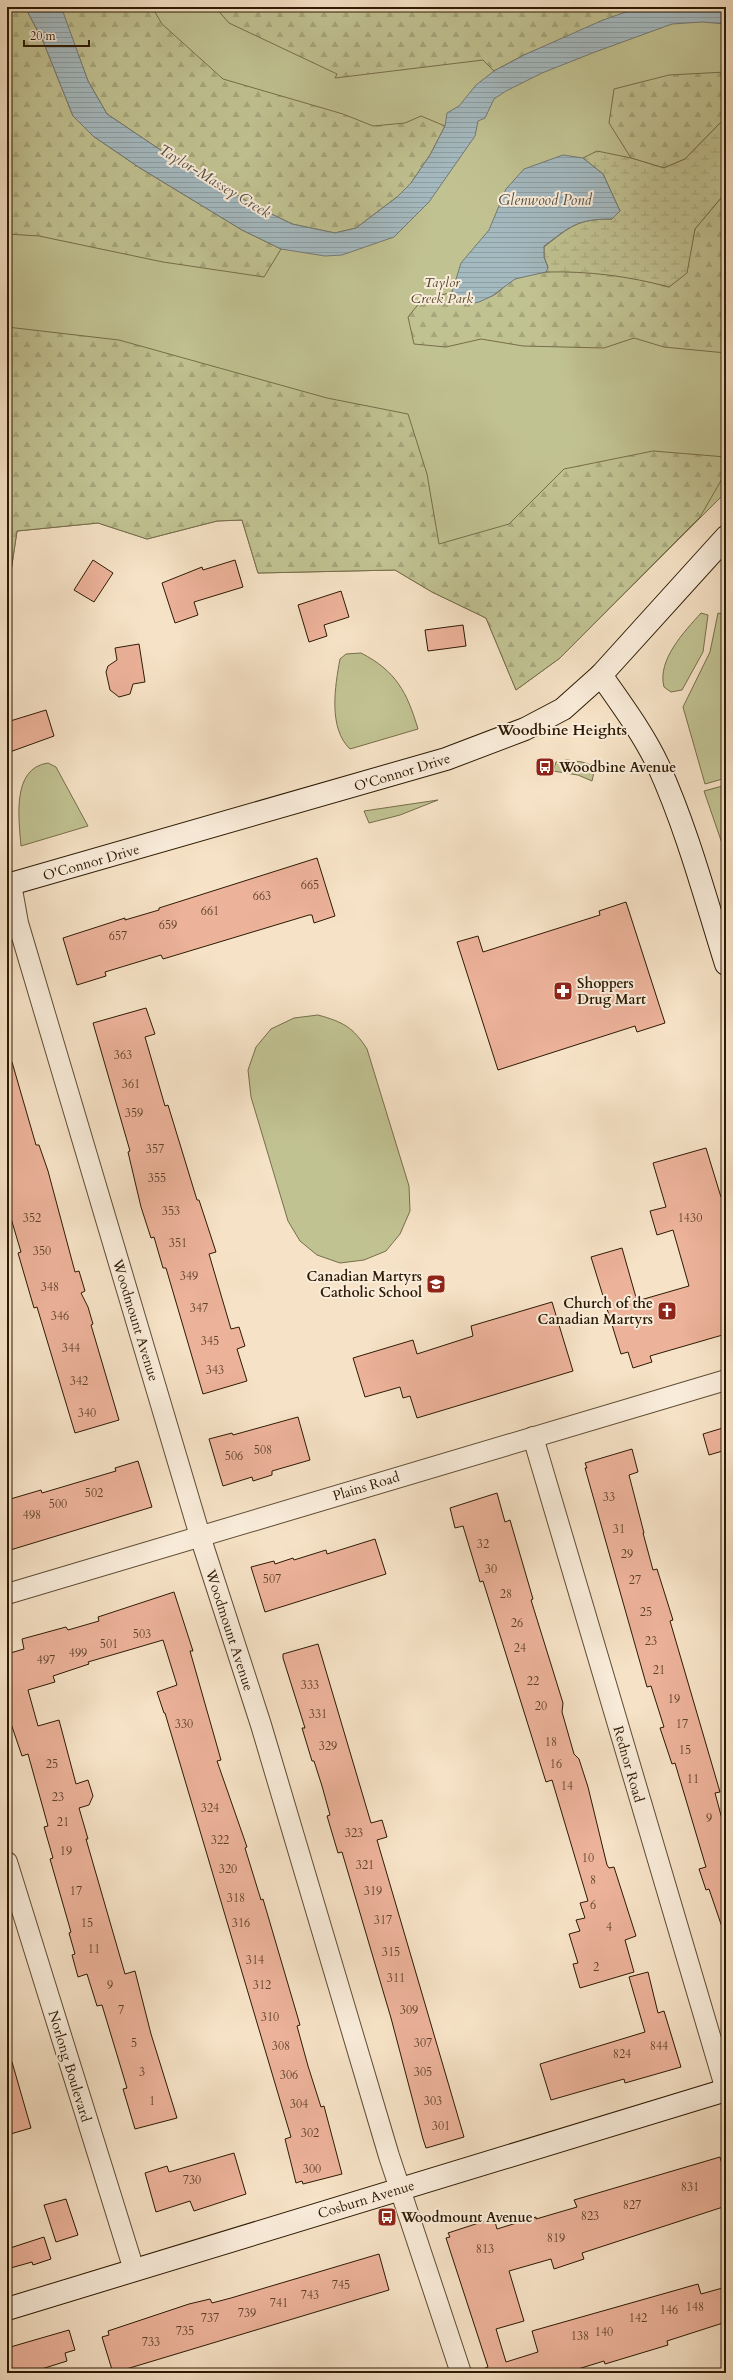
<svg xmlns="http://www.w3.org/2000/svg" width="733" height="2380" font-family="Cardo,serif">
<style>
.green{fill:#c1c292;stroke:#776e4a}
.forest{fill:url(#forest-firs);stroke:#776e4a}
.wetland{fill:url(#wetland-marsh);stroke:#776e4a}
.water{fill:url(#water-rules);stroke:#747a75}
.building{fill:#ecb29a;stroke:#2d1a03}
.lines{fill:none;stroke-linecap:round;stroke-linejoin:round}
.street-casing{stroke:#5f4c34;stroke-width:22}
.secondary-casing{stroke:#2d1a03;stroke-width:24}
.street{stroke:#f9ecda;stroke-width:20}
.secondary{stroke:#f9ecda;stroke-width:22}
.labels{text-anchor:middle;stroke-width:4;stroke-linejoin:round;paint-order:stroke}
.number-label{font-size:12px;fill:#5d4029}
.park-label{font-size:14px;font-style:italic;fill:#594c2e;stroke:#f9ecda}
.poi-label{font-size:14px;font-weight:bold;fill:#2d1a03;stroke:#f9ecda;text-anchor:start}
.street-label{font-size:14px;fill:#2d1a03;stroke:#f9ecda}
.water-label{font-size:15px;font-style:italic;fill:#575246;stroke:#f9ecda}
.neighbourhood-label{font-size:15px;font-weight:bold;fill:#2d1a03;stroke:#f9ecda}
</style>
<defs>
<pattern id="forest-firs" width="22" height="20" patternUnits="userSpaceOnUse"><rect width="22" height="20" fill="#c1c292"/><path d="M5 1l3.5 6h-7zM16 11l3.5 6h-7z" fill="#a6a67c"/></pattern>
<pattern id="wetland-marsh" width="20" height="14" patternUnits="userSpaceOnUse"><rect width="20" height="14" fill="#c1c292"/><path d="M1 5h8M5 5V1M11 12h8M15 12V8" fill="none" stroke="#a6a67c"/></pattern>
<pattern id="water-rules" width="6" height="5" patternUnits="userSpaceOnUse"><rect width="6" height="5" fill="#a4bac1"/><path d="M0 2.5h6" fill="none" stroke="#8e9fa4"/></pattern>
</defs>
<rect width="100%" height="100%" fill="#f6e2c6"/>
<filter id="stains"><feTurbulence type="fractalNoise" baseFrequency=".005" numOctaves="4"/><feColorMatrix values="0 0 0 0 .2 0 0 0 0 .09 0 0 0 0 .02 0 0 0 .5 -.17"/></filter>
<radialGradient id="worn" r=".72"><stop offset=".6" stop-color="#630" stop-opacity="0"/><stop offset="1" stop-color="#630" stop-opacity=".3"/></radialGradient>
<g class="green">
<polygon points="7,7 726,7 726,492 560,658 516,690 486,618 432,592 395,570 258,573 242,520 217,521 147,539 98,523 17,531 7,598"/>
<path d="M701,613L708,615L703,652L682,690L671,692L664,687C657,660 684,632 701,613Z"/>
<polygon points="718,613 726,615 726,778 705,784 683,707 710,652"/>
<path d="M361,653C396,671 407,692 418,729L350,749C328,728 335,686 340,659L346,654Z"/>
<polygon points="567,760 582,762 591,765 594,772 592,781 578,775 553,771 556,762"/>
<path d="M48,763L56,767L88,826L21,846C19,820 11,768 48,763Z"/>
<polygon points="726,785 726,855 704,791"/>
<polygon points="438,800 400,815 369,823 364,811"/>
<path d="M318,1015C343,1022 353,1027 367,1049L409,1186L410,1211L400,1234L386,1251L364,1260L340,1263L317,1255L300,1241L288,1221L251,1097L248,1070L256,1047L271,1029L294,1018Z"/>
</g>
<g class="forest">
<polygon points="7,7 25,7 43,41 73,116 93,136 140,168 242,230 281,249 264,277 163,262 39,236 7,234"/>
<polygon points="60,7 152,7 162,24 223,79 343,114 373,126 405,123 421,116 445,126 430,155 411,183 397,197 356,228 335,233 292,224 255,206 162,151 107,114 88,81"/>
<polygon points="215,7 640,7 524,55 494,71 483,60 335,78 337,74 229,23"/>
<polygon points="726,72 726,117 685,159 664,168 631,158 609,123 614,89 669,75"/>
<path d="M726,192V353L664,347L634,338L604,348L523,346L481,339L446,347L414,344L408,317L421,301L452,292L458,301C468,300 482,300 492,296C501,292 507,282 517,278C565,263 622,274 669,287L686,273L695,229Z"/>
<polygon points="7,327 119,340 327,398 408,414 427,474 439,544 509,524 564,469 653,451 726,457 726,472 700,517 560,658 516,690 486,618 432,592 395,570 258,573 242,520 217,521 147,539 98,523 17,531 7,598"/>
</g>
<path class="wetland" d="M726,117V192L695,229L687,273L669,287C628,276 588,271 546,272L548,267L544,257V247C571,226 577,219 612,219L620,211L603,174L583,158L597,151L631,158L664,168L685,159Z"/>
<g class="water">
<polygon points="25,7 60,7 62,9 88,81 107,114 162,151 255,206 292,224 335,233 356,228 397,197 411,183 430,155 445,126 447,113 459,106 476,85 494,71 524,55 603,20 640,7 726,7 726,24 702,22 672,24 595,52 542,73 506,91 494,99 485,118 478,121 475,136 429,202 394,237 342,255 325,256 281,249 242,230 140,168 93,136 73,116 43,41"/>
<path d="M563,155L583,158L603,174L620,211L612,219C577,219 571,226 544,246V257L548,268L546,272L515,279L492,296L479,302L464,305L452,292L461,263L489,230L506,189L524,169Z"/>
</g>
<g class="building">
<polygon points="93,560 113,573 94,602 74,590"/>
<polygon points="235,560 243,587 194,602 198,615 175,623 162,583 202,567 203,570"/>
<polygon points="341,591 349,617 324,625 327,636 309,642 298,605"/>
<polygon points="463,625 466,646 428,651 425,630"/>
<polygon points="139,644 145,682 133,684 130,694 119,697 110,690 106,672 108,666 117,660 115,648"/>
<polygon points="46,710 54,736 7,753 7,722"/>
<polygon points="317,858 335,916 314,923 312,915 309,915 163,959 161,955 105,972 106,976 77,985 63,938 125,918 125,920 159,910 159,908"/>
<polygon points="626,902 665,1023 637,1032 635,1026 498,1070 457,942 478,936 483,952 600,915 599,911"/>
<polygon points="146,1008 155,1034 145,1037 165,1106 168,1105 197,1200 199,1200 216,1252 209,1254 231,1329 239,1327 245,1346 237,1349 247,1381 203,1394 166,1268 163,1268 154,1237 151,1238 141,1207 128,1152 130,1151 93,1023"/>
<polygon points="12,1062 36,1145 39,1145 48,1171 75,1272 79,1271 85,1291 81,1293 88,1307 93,1324 91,1325 119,1420 75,1433 37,1307 34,1308 18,1253 21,1252 7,1205 7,1063"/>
<polygon points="706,1148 721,1197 726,1196 726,1334 650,1356 652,1362 633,1368 628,1352 621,1354 591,1257 622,1248 637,1301 689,1286 673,1230 657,1235 650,1211 666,1207 653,1163"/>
<polygon points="552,1302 573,1371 417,1418 410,1396 403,1398 400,1387 365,1397 353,1358 413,1340 417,1354 473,1336 471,1326"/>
<polygon points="298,1417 310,1460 272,1471 272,1475 253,1481 252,1477 223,1486 209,1439 232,1433 233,1435"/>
<polygon points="726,1427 726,1450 709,1455 703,1434"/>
<polygon points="632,1449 638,1472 629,1475 644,1533 643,1533 653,1570 657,1569 673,1620 670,1621 720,1792 715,1793 726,1834 726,1929 723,1930 709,1889 706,1890 699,1869 706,1867 675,1763 672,1764 660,1728 664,1727 651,1686 647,1687 585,1468 587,1468 585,1463"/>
<polygon points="138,1461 152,1507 7,1551 7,1500 41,1490 42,1493 116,1471 115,1468"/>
<polygon points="497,1493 505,1522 510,1520 533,1599 531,1600 563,1703 562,1712 574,1754 579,1759 588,1787 607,1865 609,1868 614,1867 636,1936 625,1940 634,1972 580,1988 573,1964 578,1963 569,1934 580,1931 576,1920 585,1918 580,1903 588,1901 552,1780 546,1782 483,1581 480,1582 463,1526 455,1528 450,1508"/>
<polygon points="375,1539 386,1574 265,1612 251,1567 274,1561 275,1564 293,1558 294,1560 326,1550 327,1554"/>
<polygon points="174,1592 193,1651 190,1651 221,1760 217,1761 247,1847 245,1848 261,1900 263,1899 300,2025 297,2026 308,2066 321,2107 324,2106 342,2174 303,2184 302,2181 296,2183 285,2139 291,2137 285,2117 165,1713 164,1713 157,1692 177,1685 163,1640 88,1662 89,1664 53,1676 55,1682 28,1690 38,1726 59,1720 76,1784 88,1780 93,1796 89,1805 79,1808 88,1839 86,1839 125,1974 135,1971 151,2034 177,2118 135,2129 123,2089 127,2088 102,2005 97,2006 87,1974 78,1977 72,1955 75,1954 69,1933 71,1932 50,1859 53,1858 44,1827 48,1826 28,1754 22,1756 7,1712 7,1654 24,1649 22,1639 66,1627 68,1630 99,1621 98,1617"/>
<polygon points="318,1644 371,1823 382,1820 387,1837 377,1840 464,2137 430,2147 426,2148 423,2139 391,2018 342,1852 338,1853 327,1816 330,1815 322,1786 314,1761 312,1761 302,1728 305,1728 283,1658 283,1654"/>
<polygon points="648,1972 658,2013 664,2011 681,2067 625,2083 624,2079 551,2100 540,2064 645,2032 629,1977"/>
<polygon points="12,2062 31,2128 7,2135 7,2063"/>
<polygon points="234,2153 246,2194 194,2211 190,2201 156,2212 145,2173 167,2166 169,2172"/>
<polygon points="720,2157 726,2178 726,2206 582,2253 584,2259 554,2269 551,2259 509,2271 524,2321 496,2329 506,2362 538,2352 532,2331 698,2284 701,2294 726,2287 726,2322 667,2341 668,2345 605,2364 604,2361 565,2373 484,2373 483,2369 488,2367 446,2238 450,2237 448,2233 494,2218 497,2229 536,2217 536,2219 577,2207 574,2200"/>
<polygon points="66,2199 78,2235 56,2242 44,2205"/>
<polygon points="44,2237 51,2259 33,2265 32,2262 7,2269 7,2249"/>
<polygon points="379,2254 389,2290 113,2373 102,2337 109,2335 108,2331 189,2304 210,2299 212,2303 231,2298"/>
<polygon points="69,2330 75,2350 65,2353 67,2361 29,2373 13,2373 7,2348"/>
</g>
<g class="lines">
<g class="street-casing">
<g id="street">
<polyline points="11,884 18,923 200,1536 261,1725 389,2156 461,2373"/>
<polyline points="533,1437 726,2090"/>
<polyline points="7,1594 726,1380"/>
<polyline points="7,1862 134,2270"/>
</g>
</g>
<g class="secondary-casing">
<g id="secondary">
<path d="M601,675C621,704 643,733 658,765C687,829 705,897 726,964"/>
<polyline points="7,885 446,759 525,729 563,709 601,675 726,537"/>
<polyline points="7,2309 726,2090"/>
</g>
</g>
<use href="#street" class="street"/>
<use href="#secondary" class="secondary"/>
</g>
<defs>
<g id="bus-square" transform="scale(1)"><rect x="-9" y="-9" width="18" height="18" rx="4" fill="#8f2418" stroke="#f9ecda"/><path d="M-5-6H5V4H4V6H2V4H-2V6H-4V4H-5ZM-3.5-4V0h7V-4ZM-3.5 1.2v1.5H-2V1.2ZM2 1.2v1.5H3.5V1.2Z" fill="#fff"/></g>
<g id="pharmacy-square" transform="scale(1)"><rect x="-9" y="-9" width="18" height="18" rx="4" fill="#8f2418" stroke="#f9ecda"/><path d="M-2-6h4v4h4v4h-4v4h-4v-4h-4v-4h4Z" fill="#fff"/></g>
<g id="school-square" transform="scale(1)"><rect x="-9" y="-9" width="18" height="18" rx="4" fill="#8f2418" stroke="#f9ecda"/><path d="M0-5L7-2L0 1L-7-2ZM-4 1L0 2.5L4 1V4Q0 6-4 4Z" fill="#fff"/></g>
<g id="church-square" transform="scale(1)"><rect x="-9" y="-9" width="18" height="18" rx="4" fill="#8f2418" stroke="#f9ecda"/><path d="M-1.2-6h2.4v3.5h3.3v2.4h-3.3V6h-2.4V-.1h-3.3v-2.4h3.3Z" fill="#fff"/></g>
</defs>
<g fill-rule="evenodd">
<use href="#bus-square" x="545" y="767"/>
<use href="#pharmacy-square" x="563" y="991"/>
<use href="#school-square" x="436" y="1284"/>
<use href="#church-square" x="667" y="1311"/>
<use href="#bus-square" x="387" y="2217"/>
</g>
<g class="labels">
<g class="number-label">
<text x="310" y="889">665</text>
<text x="262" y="900">663</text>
<text x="210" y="915">661</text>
<text x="168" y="929">659</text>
<text x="118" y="940">657</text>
<text x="123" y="1059">363</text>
<text x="131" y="1088">361</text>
<text x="134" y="1117">359</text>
<text x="155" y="1153">357</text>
<text x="157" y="1182">355</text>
<text x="171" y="1215">353</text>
<text x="32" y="1222">352</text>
<text x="690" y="1222">1430</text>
<text x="178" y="1247">351</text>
<text x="42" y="1255">350</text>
<text x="189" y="1280">349</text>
<text x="50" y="1291">348</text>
<text x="199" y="1312">347</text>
<text x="60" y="1320">346</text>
<text x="210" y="1345">345</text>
<text x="71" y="1352">344</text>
<text x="215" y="1374">343</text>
<text x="79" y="1385">342</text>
<text x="87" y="1417">340</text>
<text x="263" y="1454">508</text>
<text x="234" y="1460">506</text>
<text x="94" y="1497">502</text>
<text x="609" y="1501">33</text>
<text x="58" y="1508">500</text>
<text x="32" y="1519">498</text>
<text x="619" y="1533">31</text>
<text x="483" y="1548">32</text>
<text x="627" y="1558">29</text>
<text x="491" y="1573">30</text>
<text x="272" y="1583">507</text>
<text x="635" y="1584">27</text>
<text x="506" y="1598">28</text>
<text x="646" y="1616">25</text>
<text x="517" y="1627">26</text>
<text x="142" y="1638">503</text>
<text x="651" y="1645">23</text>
<text x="109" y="1648">501</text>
<text x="520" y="1652">24</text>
<text x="78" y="1657">499</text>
<text x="46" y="1664">497</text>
<text x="659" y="1674">21</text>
<text x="533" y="1685">22</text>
<text x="310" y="1689">333</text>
<text x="674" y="1703">19</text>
<text x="541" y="1710">20</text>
<text x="318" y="1718">331</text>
<text x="184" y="1728">330</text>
<text x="682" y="1728">17</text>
<text x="551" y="1746">18</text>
<text x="328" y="1750">329</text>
<text x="685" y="1754">15</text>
<text x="52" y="1768">25</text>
<text x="556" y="1768">16</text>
<text x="693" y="1783">11</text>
<text x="567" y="1790">14</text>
<text x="58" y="1801">23</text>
<text x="210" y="1812">324</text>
<text x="709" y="1822">9</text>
<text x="63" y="1826">21</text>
<text x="354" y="1837">323</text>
<text x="220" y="1844">322</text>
<text x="66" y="1855">19</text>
<text x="588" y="1862">10</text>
<text x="365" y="1869">321</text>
<text x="228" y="1873">320</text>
<text x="593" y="1884">8</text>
<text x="76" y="1895">17</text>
<text x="373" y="1895">319</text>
<text x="236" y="1902">318</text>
<text x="593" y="1909">6</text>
<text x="383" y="1924">317</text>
<text x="87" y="1927">15</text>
<text x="241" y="1927">316</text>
<text x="609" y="1931">4</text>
<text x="94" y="1953">11</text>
<text x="391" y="1956">315</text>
<text x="255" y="1964">314</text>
<text x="596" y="1971">2</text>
<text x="396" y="1982">311</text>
<text x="110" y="1989">9</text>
<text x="262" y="1989">312</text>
<text x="121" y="2014">7</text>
<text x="409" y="2014">309</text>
<text x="270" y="2021">310</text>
<text x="134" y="2047">5</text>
<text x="423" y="2047">307</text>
<text x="281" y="2050">308</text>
<text x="659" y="2050">844</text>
<text x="622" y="2058">824</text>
<text x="142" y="2076">3</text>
<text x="423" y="2076">305</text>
<text x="289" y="2079">306</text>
<text x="152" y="2105">1</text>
<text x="433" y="2105">303</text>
<text x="299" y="2108">304</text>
<text x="441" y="2130">301</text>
<text x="310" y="2137">302</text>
<text x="312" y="2173">300</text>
<text x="192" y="2184">730</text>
<text x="690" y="2191">831</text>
<text x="632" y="2209">827</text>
<text x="590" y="2220">823</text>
<text x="556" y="2242">819</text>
<text x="485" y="2253">813</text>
<text x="341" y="2289">745</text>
<text x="310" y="2299">743</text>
<text x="279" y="2307">741</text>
<text x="695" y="2311">148</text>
<text x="669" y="2314">146</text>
<text x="247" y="2317">739</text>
<text x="210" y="2322">737</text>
<text x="638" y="2322">142</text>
<text x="185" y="2335">735</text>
<text x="604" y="2336">140</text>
<text x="580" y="2340">138</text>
<text x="151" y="2346">733</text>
</g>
<g class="park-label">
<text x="442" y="287">Taylor<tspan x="442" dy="16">Creek Park</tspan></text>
</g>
<g class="poi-label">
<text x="559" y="772">Woodbine Avenue</text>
<text x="577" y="988">Shoppers<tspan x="577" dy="16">Drug Mart</tspan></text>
<text x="422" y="1281" text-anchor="end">Canadian Martyrs<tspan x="422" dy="16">Catholic School</tspan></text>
<text x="653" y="1308" text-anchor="end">Church of the<tspan x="653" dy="16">Canadian Martyrs</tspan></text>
<text x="401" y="2222">Woodmount Avenue</text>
</g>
<g class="street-label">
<text transform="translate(402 772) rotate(-17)" y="5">O'Connor Drive</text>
<text transform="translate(91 862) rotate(-16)" y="5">O'Connor Drive</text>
<text transform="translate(136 1320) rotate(73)" y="5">Woodmount Avenue</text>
<text transform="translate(366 1486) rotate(-17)" y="5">Plains Road</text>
<text transform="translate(230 1630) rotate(72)" y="5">Woodmount Avenue</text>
<text transform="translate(629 1764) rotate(74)" y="5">Rednor Road</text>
<text transform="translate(70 2066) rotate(73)" y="5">Norlong Boulevard</text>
<text transform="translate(366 2199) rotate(-17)" y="5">Cosburn Avenue</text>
</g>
<g class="water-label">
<text transform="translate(215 181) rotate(31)" y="5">Taylor-Massey Creek</text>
<text x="545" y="205">Glenwood Pond</text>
</g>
<g class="neighbourhood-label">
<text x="562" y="735">Woodbine Heights</text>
</g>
</g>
<rect width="733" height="2380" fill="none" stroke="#f6e2c6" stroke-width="24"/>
<rect x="8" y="8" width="717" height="2364" fill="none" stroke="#2d1a03" stroke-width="2"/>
<rect x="12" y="12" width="709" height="2356" fill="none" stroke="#2d1a03"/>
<path d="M24 40v6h65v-6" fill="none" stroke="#2d1a03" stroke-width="2"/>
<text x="30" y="40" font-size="12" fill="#2d1a03" stroke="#f9ecda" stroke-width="3" paint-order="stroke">20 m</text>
<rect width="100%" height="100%" filter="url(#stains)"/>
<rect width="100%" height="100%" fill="url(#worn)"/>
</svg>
